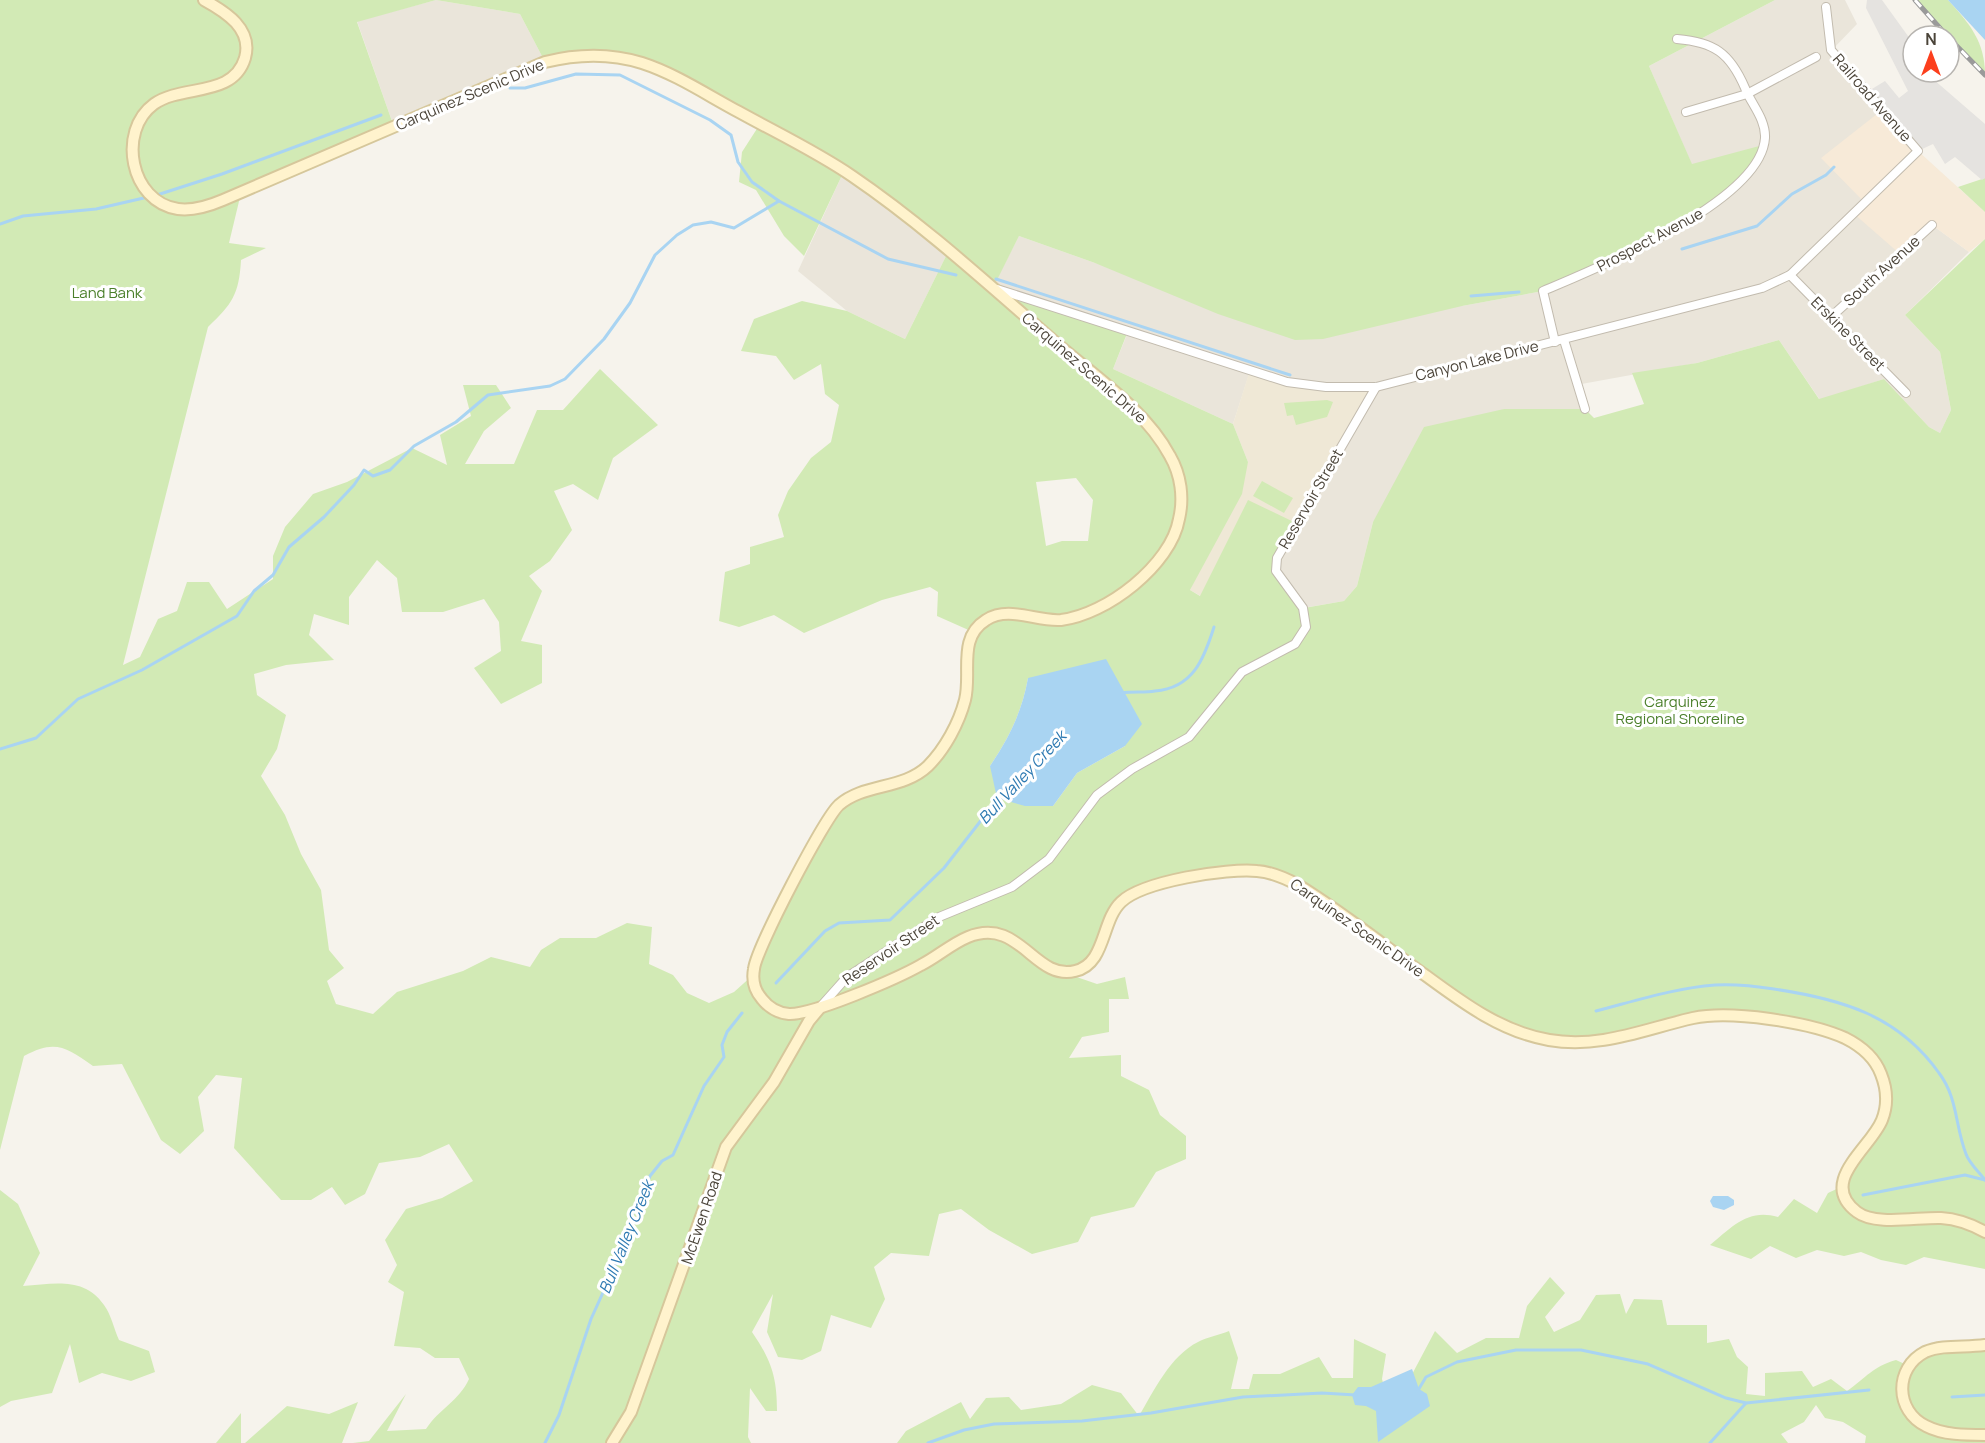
<svg xmlns="http://www.w3.org/2000/svg" width="1985" height="1443" font-family="Manrope,sans-serif">
<style>
.residential{fill:#eae5da}
.commercial{fill:#f7ead8}
.education{fill:#efe8d6}
.green{fill:#d2eab5;fill-rule:evenodd}
.parking{fill:#e5e3e0}
.water{fill:#a9d4f2}
.lines{fill:none;stroke-linecap:round;stroke-linejoin:round}
.stream{stroke:#a9d4f2;stroke-width:3}
.street-casing{stroke:#c2bbae;stroke-width:10}
.secondary-casing{stroke:#d6c79b;stroke-width:14}
.street{stroke:#fff;stroke-width:8}
.secondary{stroke:#fff3cd;stroke-width:10}
.rail-casing{stroke:#9a9a9a;stroke-width:5}
.rail{stroke:#fff;stroke-width:3;stroke-dasharray:9;stroke-linecap:butt}
.labels{text-anchor:middle;stroke-width:6;stroke-linejoin:round;paint-order:stroke}
.street-label{font-size:15px;fill:#4b4439;stroke:#fff}
.park-label{font-size:15px;fill:#4a7f2a;stroke:#fff}
.water-label{font-size:16px;font-style:italic;fill:#2e7ab2;stroke:#fff}
</style>
<rect width="100%" height="100%" fill="#f6f3ec"/>
<g class="residential">
<polygon points="436,0 520,14 545,62 394,127 357,21"/>
<polygon points="1775,0 1845,0 1857,24 1831,51 1882,110 1932,225 1969,252 1905,315 1940,352 1951,410 1940,433 1929,427 1884,379 1820,400 1779,340 1697,363 1576,385 1585,409 1504,409 1373,522 1357,586 1344,601 1303,608 1276,571 1326,387 1250,371 1233,424 1113,369 1128,332 992,288 1019,236 1095,263 1462,306 1543,291 1692,165 1649,66"/>
<polygon points="844,171 948,252 905,339 847,311 798,271"/>
</g>
<polygon class="commercial" points="1882,110 1918,151 1985,212 1985,239 1969,252 1932,225 1900,254 1853,213 1864,202 1821,158"/>
<polygon class="education" points="1250,370 1287,382 1376,387 1277,558 1261,630 1190,590 1248,462 1233,424"/>
<g class="green">
<path d="M0,0H1775L1649,66L1692,164L1763,145L1749,173L1710,208L1658,239L1543,291L1462,306L1323,339L1295,340L1218,314L1095,263L1019,236L993,288L1128,331L1113,369L1233,424L1248,462L1242,494L1190,590L1200,596L1248,500L1298,524L1277,558L1276,571L1304,608L1344,601L1357,586L1373,522L1424,427L1504,409H1585L1594,418L1644,404L1632,373L1697,363L1779,340L1819,399L1884,379L1929,427L1940,433L1951,410L1940,352L1905,315L1985,239V1269L1924,1257L1906,1265L1881,1260L1861,1252L1844,1256L1817,1250L1796,1258L1770,1246L1751,1259L1710,1245C1732,1227 1748,1208 1778,1217L1794,1199L1817,1213L1828,1193L1843,1186L1884,1113L1879,1069L1849,1040L1733,1015L1592,1042L1512,1029L1279,876L1234,872L1127,897L1095,958L1062,972L1097,984L1125,977L1129,999H1109V1032L1082,1037L1069,1058L1121,1055V1076L1149,1090L1160,1115L1186,1136V1159L1156,1172L1134,1207L1091,1217L1078,1242L1032,1254L989,1230L961,1209L939,1214L929,1256L891,1253L874,1267L885,1299L871,1328L831,1315L821,1351L802,1360L778,1357L767,1332L773,1294L752,1332C771,1360 777,1376 777,1411H766L750,1388L748,1437L751,1443H353L369,1441L406,1394L387,1431L426,1429C439,1409 459,1401 469,1379L459,1358H435L420,1348L394,1346L404,1292L388,1282L397,1265L385,1240L406,1209L442,1198L473,1181L449,1144L420,1157L379,1163L365,1194L345,1205L332,1187L311,1200H281L234,1148L242,1078L216,1075L198,1097L204,1131L180,1154L161,1140L122,1064L93,1066C66,1047 55,1039 24,1056L0,1150ZM436,0L520,14L545,62L624,58L704,93L760,124L742,152L739,182L756,190L784,236L804,256L844,171L948,252L905,339L847,311L802,301L754,319L741,351L776,356L794,380L821,364L825,394L839,405L831,442L811,458L788,491L778,515L784,537L750,547V564L725,572L719,621L739,627L774,615L804,633L882,600L930,587L938,592L937,616L973,632L956,723L919,773L841,803L754,965L753,975L734,992L709,1003L687,993L673,975L649,964L652,927L627,923L596,938H560L541,950L530,967L491,957L463,971L397,992L373,1014L336,1004L327,981L344,968L329,950L321,890L301,854L285,815L261,776L277,749L286,715L257,695L254,674L286,665L334,660L309,635L314,614L349,625V597L377,560L397,578L402,612H443L484,599L499,622L501,651L474,668L501,704L542,683V645L521,641L542,591L529,576L550,561L572,530L554,491L573,484L598,500L613,458L658,425L600,369L563,410H537L514,464H465L484,431L511,408L496,385H463L471,416L440,435L447,465L412,448L347,482L313,494L285,527L273,556V579L227,609L209,582H187L177,611L158,619L140,657L123,665L208,327C232,304 239,295 241,260L266,248L229,243L241,193L394,127L357,22ZM1076,478L1093,500L1088,541H1062L1046,546L1036,482ZM1028,678L1125,746L1077,773L1053,806L990,766C1009,738 1022,712 1028,678Z"/>
<path d="M1915,0H1948C1970,24 1985,42 1985,75Z"/>
<polygon points="1985,178 1985,212 1958,187"/>
<polygon points="1327,400 1333,402 1327,417 1296,425 1293,415 1287,416 1284,403"/>
<polygon points="1262,481 1293,498 1284,513 1253,496"/>
<path d="M0,1190L18,1204L40,1253L23,1286C53,1284 84,1276 104,1305C111,1314 114,1329 119,1340L149,1351L155,1372L131,1381L102,1373L79,1383L70,1344L52,1393L11,1401L0,1407Z"/>
<path d="M1550,1277L1565,1293L1545,1317L1554,1332L1580,1320L1596,1295L1620,1294L1626,1314L1634,1299L1662,1300L1667,1325H1707V1343L1729,1339L1737,1357L1748,1367L1746,1394L1765,1396V1373L1802,1371L1813,1387L1831,1379L1847,1391C1867,1377 1872,1367 1896,1360L1909,1366L1917,1357L1985,1345V1443H1865L1866,1436L1843,1422L1825,1418L1816,1405L1804,1422L1781,1434L1788,1443H897L906,1431L961,1402L970,1419L986,1398L1009,1397L1021,1410L1061,1404L1092,1385L1121,1393L1139,1416C1154,1391 1170,1356 1198,1342C1207,1337 1219,1335 1229,1331L1238,1358L1231,1389H1249L1253,1374H1280L1319,1357L1332,1378H1353L1354,1339L1386,1354L1382,1379L1391,1414L1435,1331L1457,1353L1486,1338H1519L1527,1306Z"/>
<polygon points="358,1402 342,1443 245,1443 287,1406 329,1414"/>
<polygon points="241,1413 241,1443 216,1443"/>
</g>
<polygon class="parking" points="1867,0 1882,0 1913,43 1913,72 1929,72 1933,79 1985,124 1985,178 1982,180 1955,157 1945,164 1933,144 1918,151 1867,92 1885,81 1899,98 1908,91 1866,8"/>
<g class="water">
<polygon points="1948,0 1985,0 1985,40"/>
<path d="M1106,659L1142,724L1125,746L1077,773L1053,806H1025L997,798L990,766C1009,738 1022,712 1028,678Z"/>
<polygon points="1713,1196 1728,1196 1734,1200 1734,1205 1724,1210 1713,1207 1710,1201"/>
<polygon points="1412,1369 1419,1389 1427,1394 1430,1406 1378,1442 1376,1411 1366,1406 1355,1405 1352,1395 1358,1387 1371,1387"/>
</g>
<g class="lines">
<g class="stream">
<polyline points="510,88 525,88 576,74 620,75 710,120 731,135 738,162 752,182 779,201 888,259 956,275"/>
<polyline points="157,195 222,174 381,115"/>
<polyline points="0,224 23,216 96,209 148,197"/>
<polyline points="1682,249 1757,226 1792,194 1826,175 1834,167"/>
<polyline points="996,279 1290,375"/>
<polyline points="1471,296 1519,292"/>
<path d="M1122,693C1133,691 1144,693 1155,691C1193,688 1204,659 1214,627"/>
<polyline points="0,749 36,738 78,699 142,670 237,616 254,591 273,575 289,547 324,517 354,485 364,470 373,476 390,470 414,446 456,422 488,395 550,386 565,379 604,339 630,303 655,255 677,235 693,225 711,222 734,228 779,201"/>
<polyline points="776,983 825,931 839,923 890,920 944,868 1000,796"/>
<path d="M1596,1011C1635,1001 1675,988 1715,985C1735,984 1755,986 1774,989C1841,999 1898,1015 1939,1073C1958,1098 1955,1126 1966,1154C1969,1163 1979,1172 1985,1180"/>
<polyline points="1863,1195 1965,1175 1985,1180"/>
<polyline points="1417,1392 1426,1377 1457,1362 1516,1350 1581,1350 1648,1364 1726,1398 1746,1403 1869,1390"/>
<polyline points="1952,1397 1985,1395"/>
<polyline points="545,1443 559,1415 591,1319 615,1266 621,1240 639,1200 650,1176 662,1161 673,1155 704,1086 724,1057 722,1045 727,1032 742,1013"/>
<polyline points="928,1443 964,1430 994,1424 1082,1421 1151,1413 1243,1397 1322,1393 1356,1395"/>
<polyline points="1710,1443 1746,1403"/>
</g>
<g class="street-casing">
<g id="street">
<polyline points="1686,112 1747,94 1816,57"/>
<polyline points="1790,275 1906,393"/>
<polyline points="997,289 1287,382 1326,387 1376,387 1762,288 1790,275 1918,151 1831,50 1826,7"/>
<polyline points="1832,316 1932,225"/>
<polyline points="1564,340 1585,409"/>
<path d="M1555,342L1543,291C1595,269 1761,202 1765,138C1766,119 1751,104 1745,88C1730,53 1714,42 1677,39"/>
<polyline points="822,1005 847,977 939,917 1012,887 1049,859 1097,795 1132,769 1189,737 1242,672 1295,644 1306,627 1303,608 1276,571 1277,558 1376,387"/>
</g>
</g>
<g class="secondary-casing">
<g id="secondary">
<path d="M204,0C226,12 253,29 245,58C233,98 182,84 154,104C117,131 130,202 178,209C193,211 209,206 223,200L545,62C577,54 610,53 642,63C676,74 707,95 739,112C777,133 817,152 852,176C924,225 989,285 1055,342C1094,376 1145,409 1170,456C1181,475 1184,498 1179,519C1171,565 1106,615 1061,620C1036,622 1009,605 986,620C957,638 972,673 965,700C959,723 945,749 928,766C903,790 864,783 839,805C824,819 756,949 754,969C752,980 754,990 762,999C769,1008 778,1013 789,1014C813,1015 898,978 921,965C937,957 951,944 968,937C1020,916 1034,981 1075,971C1106,964 1101,921 1121,902C1143,881 1227,868 1257,871C1272,872 1285,878 1298,885C1342,912 1383,945 1425,975C1463,1003 1502,1032 1549,1040C1600,1049 1644,1029 1693,1018C1731,1010 1809,1022 1845,1038C1861,1046 1875,1058 1881,1074C1887,1089 1888,1105 1882,1120C1871,1148 1817,1182 1857,1212C1875,1226 1918,1217 1941,1218C1957,1219 1971,1224 1985,1232"/>
<path d="M1985,1345C1966,1348 1943,1344 1925,1352C1894,1368 1895,1411 1926,1426C1943,1435 1966,1435 1985,1435"/>
<polyline points="612,1443 631,1412 726,1147 774,1082 809,1021 819,1009"/>
</g>
</g>
<use href="#street" class="street"/>
<use href="#secondary" class="secondary"/>
<g class="rail-casing">
<g id="rail">
<polyline points="1915,0 1947,36"/>
<polyline points="1949,38 1985,75"/>
</g>
</g>
<use href="#rail" class="rail"/>
</g>
<g class="labels">
<g class="street-label">
<text transform="translate(470 95) rotate(-23)" y="5">Carquinez Scenic Drive</text>
<text transform="translate(1872 98) rotate(49)" y="5">Railroad Avenue</text>
<text transform="translate(1650 240) rotate(-28)" y="5">Prospect Avenue</text>
<text transform="translate(1882 271) rotate(-42)" y="5">South Avenue</text>
<text transform="translate(1848 334) rotate(45)" y="5">Erskine Street</text>
<text transform="translate(1477 361) rotate(-14)" y="5">Canyon Lake Drive</text>
<text transform="translate(1084 368) rotate(41)" y="5">Carquinez Scenic Drive</text>
<text transform="translate(1311 499) rotate(-60)" y="5">Reservoir Street</text>
<text transform="translate(1357 928) rotate(35)" y="5">Carquinez Scenic Drive</text>
<text transform="translate(891 950) rotate(-34)" y="5">Reservoir Street</text>
<text transform="translate(702 1218) rotate(-71)" y="5">McEwen Road</text>
</g>
<g class="park-label">
<text x="107" y="298">Land Bank</text>
<text x="1680" y="707">Carquinez<tspan x="1680" dy="17">Regional Shoreline</tspan></text>
</g>
<g class="water-label">
<text transform="translate(1022 777) rotate(-47)" y="6">Bull Valley Creek</text>
<text transform="translate(626 1237) rotate(-68)" y="6">Bull Valley Creek</text>
</g>
</g>
<g transform="translate(1931 54)"><circle r="28" fill="#ffffff" stroke="#b7b4b0" stroke-width="1.5"/>
<path d="M0-4.5L10 22L0 15L-10 22Z" fill="#fc3f1d"/>
<text y="-9" font-size="16" font-weight="bold" text-anchor="middle" fill="#4b4439">N</text>
</g>
</svg>
